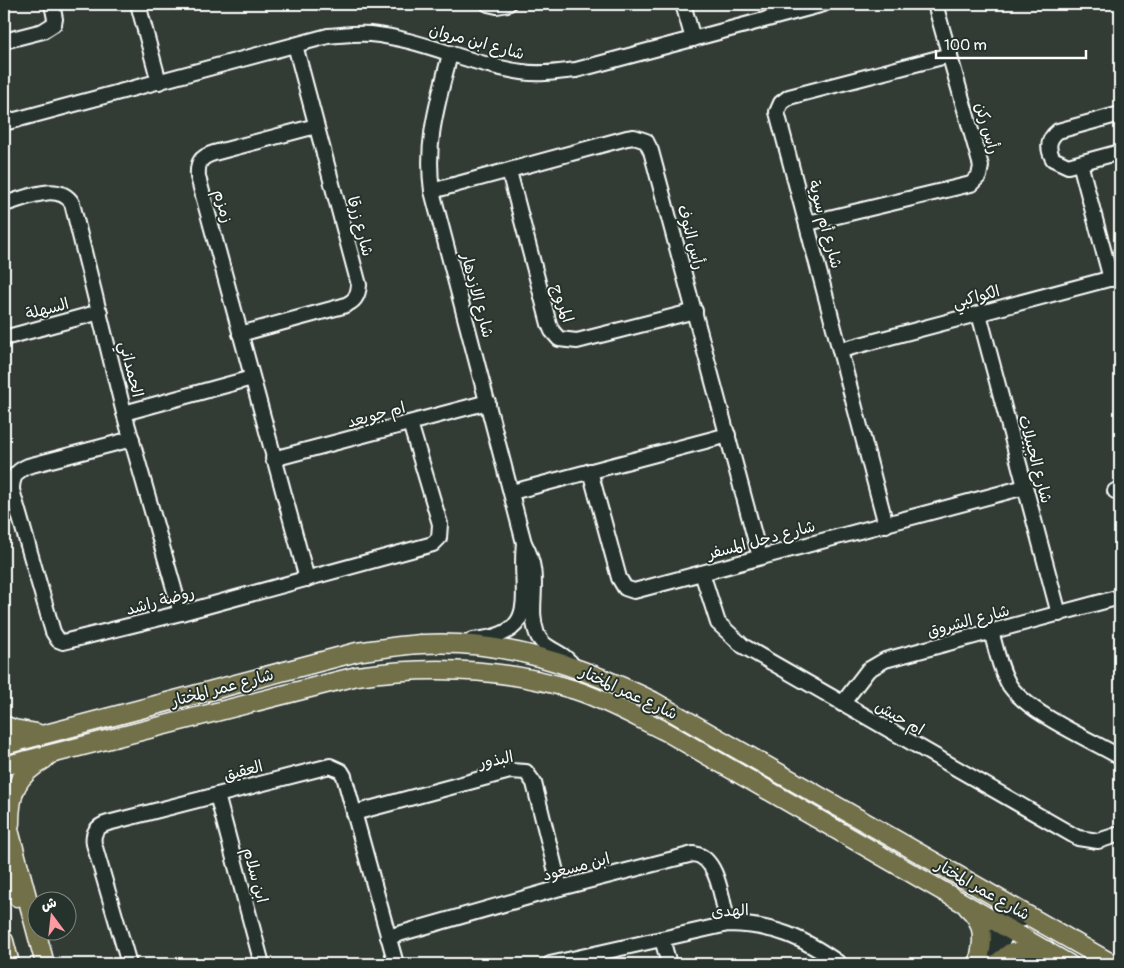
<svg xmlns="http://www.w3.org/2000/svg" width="1124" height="968" font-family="Pangolin,'Playpen Sans Arabic',sans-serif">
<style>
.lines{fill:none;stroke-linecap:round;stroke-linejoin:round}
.minor-casing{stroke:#fff;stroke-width:18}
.major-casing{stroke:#fff;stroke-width:21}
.minor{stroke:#26332d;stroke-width:14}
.major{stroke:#71704a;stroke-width:18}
.labels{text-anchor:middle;stroke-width:4;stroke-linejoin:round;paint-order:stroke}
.street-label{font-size:16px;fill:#fff;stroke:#26332d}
</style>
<rect width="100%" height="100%" fill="#323c34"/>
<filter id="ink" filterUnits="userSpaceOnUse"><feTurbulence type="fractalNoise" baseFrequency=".02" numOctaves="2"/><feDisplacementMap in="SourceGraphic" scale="10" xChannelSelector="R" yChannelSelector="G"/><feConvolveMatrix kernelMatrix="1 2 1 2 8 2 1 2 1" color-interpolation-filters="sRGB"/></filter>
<g filter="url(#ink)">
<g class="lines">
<g class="minor-casing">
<g id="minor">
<polyline points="138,4 159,82"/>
<polyline points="488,4 497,6 508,4"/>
<polyline points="683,4 693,39"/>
<polyline points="4,41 43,31 54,24 55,19 52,4"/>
<path d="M450,54C438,103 425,140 432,191L524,543C544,578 526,604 537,634C543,650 564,651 573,666"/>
<path d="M1120,114L1058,131C1048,139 1047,148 1053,159L1068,166L1120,152"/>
<path d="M4,123L328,36C342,35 356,33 370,34C423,39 470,65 522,72C540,75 558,72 576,70L824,4"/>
<polyline points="1080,163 1111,279"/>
<polyline points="509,171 549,324 552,331 559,339 577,341 695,311"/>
<polyline points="432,191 627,138 634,137 646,141 651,151 760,557"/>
<path d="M4,204C24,199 58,181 72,203L124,413L181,613"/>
<polyline points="808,223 971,184 979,176 981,166 935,4"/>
<polyline points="979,314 1059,614"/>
<path d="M240,334L343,306C354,302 358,297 359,285L295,45"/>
<polyline points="4,338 100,312"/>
<polyline points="841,350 1120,276"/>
<polyline points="124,413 252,378"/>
<path d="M132,439L28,466C16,471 12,477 12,490L53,632L58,640L63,642L181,613L433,544L439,538L440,524L410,423"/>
<polyline points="273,459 488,402"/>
<polyline points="590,471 619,578 625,588 634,591 1025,487"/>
<polyline points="1115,491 1120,489"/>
<polyline points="512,492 728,435"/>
<polyline points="886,525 777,112 781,103 789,97 950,55"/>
<polyline points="702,573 718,623 743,646 1078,838 1098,841 1120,834"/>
<path d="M307,579L198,177C197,163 200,157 214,153L316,126"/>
<path d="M991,631C996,649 1000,670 1010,686C1030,714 1089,739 1120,757"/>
<path d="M472,640C544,635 518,593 524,543"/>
<polyline points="842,704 868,670 885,660 1120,597"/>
<polyline points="217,795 262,964"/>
<polyline points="354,813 510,771 526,772 534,783 560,888"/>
<path d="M388,937L560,888L693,854C719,856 722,903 728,924"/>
<polyline points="662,939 669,964"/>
<path d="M129,964L94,844C92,833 97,826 108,823L330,766L341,771L344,776L396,964"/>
<path d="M550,964L728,924C775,925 802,937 840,964"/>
<path d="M975,964C990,939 1002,919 1033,918"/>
<polyline points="989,964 1005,937 1003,915 996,897"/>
</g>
</g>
<g class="major-casing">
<g id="major">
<polyline points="4,725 14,729 37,733"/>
<path d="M4,745L357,652C379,649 400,645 422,644C502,639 581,666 653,701L1113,964"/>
<path d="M4,766L357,676C432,665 503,668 575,690C606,700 636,717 665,731L1069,964"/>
<polyline points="4,811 45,964"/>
<path d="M10,824C10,792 16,776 45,759"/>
<polyline points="4,862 17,897"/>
<path d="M968,908C983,921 984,937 980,955"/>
<polyline points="4,941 10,964"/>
<polyline points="996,964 1010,953 1046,950"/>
</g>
</g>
<use href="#minor" class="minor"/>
<use href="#major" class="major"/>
</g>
</g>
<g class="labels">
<g class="street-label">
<text transform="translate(477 41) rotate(15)" y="6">شارع ابن مروان</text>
<text transform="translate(988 128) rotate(74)" y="6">رأس ركن</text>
<text transform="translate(224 206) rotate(75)" y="6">زمزم</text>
<text transform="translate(826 224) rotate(75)" y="6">شارع أم سوية</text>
<text transform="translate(361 226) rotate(75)" y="6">شارع زرقا</text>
<text transform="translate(692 237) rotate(75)" y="6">رأس النوف</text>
<text transform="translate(478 295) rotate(75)" y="6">شارع الازدهار</text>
<text transform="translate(976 296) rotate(-15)" y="6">الكواكبي</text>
<text transform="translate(563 303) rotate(72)" y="6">المروج</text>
<text transform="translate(47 308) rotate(-15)" y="6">السهلة</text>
<text transform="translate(132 369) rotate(76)" y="6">الحمداني</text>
<text transform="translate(376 414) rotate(-15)" y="6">ام جويعد</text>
<text transform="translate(1036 459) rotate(75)" y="6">شارع الجبيلات</text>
<text transform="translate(761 539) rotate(-15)" y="6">شارع دحل المسفر</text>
<text transform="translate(160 600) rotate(-15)" y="6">روضة راشد</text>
<text transform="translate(968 620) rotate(-15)" y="6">شارع الشروق</text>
<text transform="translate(222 687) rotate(-15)" y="6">شارع عمر المختار</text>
<text transform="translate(629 692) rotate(25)" y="6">شارع عمر المختار</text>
<text transform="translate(900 717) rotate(30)" y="6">ام حيش</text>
<text transform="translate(496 759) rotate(-11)" y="6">البذور</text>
<text transform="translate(243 770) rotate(-15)" y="6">العقيق</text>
<text transform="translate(576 866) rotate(-15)" y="6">ابن مسعود</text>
<text transform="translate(256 875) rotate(75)" y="6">ابن سلام</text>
<text transform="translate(983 889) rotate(30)" y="6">شارع عمر المختار</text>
<text transform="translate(730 910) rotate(-3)" y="6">الهدى</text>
</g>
</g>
<rect width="1124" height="968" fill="none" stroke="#26332d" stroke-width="20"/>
<rect x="10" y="10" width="1104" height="948" fill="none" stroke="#fff" stroke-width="2" filter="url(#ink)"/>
<g transform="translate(52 916) rotate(345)"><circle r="24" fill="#26332d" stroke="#7d8581"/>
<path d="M0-4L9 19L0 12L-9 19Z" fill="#ff9aa2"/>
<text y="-8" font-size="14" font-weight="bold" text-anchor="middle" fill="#ffffff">ش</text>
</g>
<path d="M936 50v8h150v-8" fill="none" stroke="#ffffff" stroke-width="2.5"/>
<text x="944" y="50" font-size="15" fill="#ffffff" stroke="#26332d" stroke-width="4" paint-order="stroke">100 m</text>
</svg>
